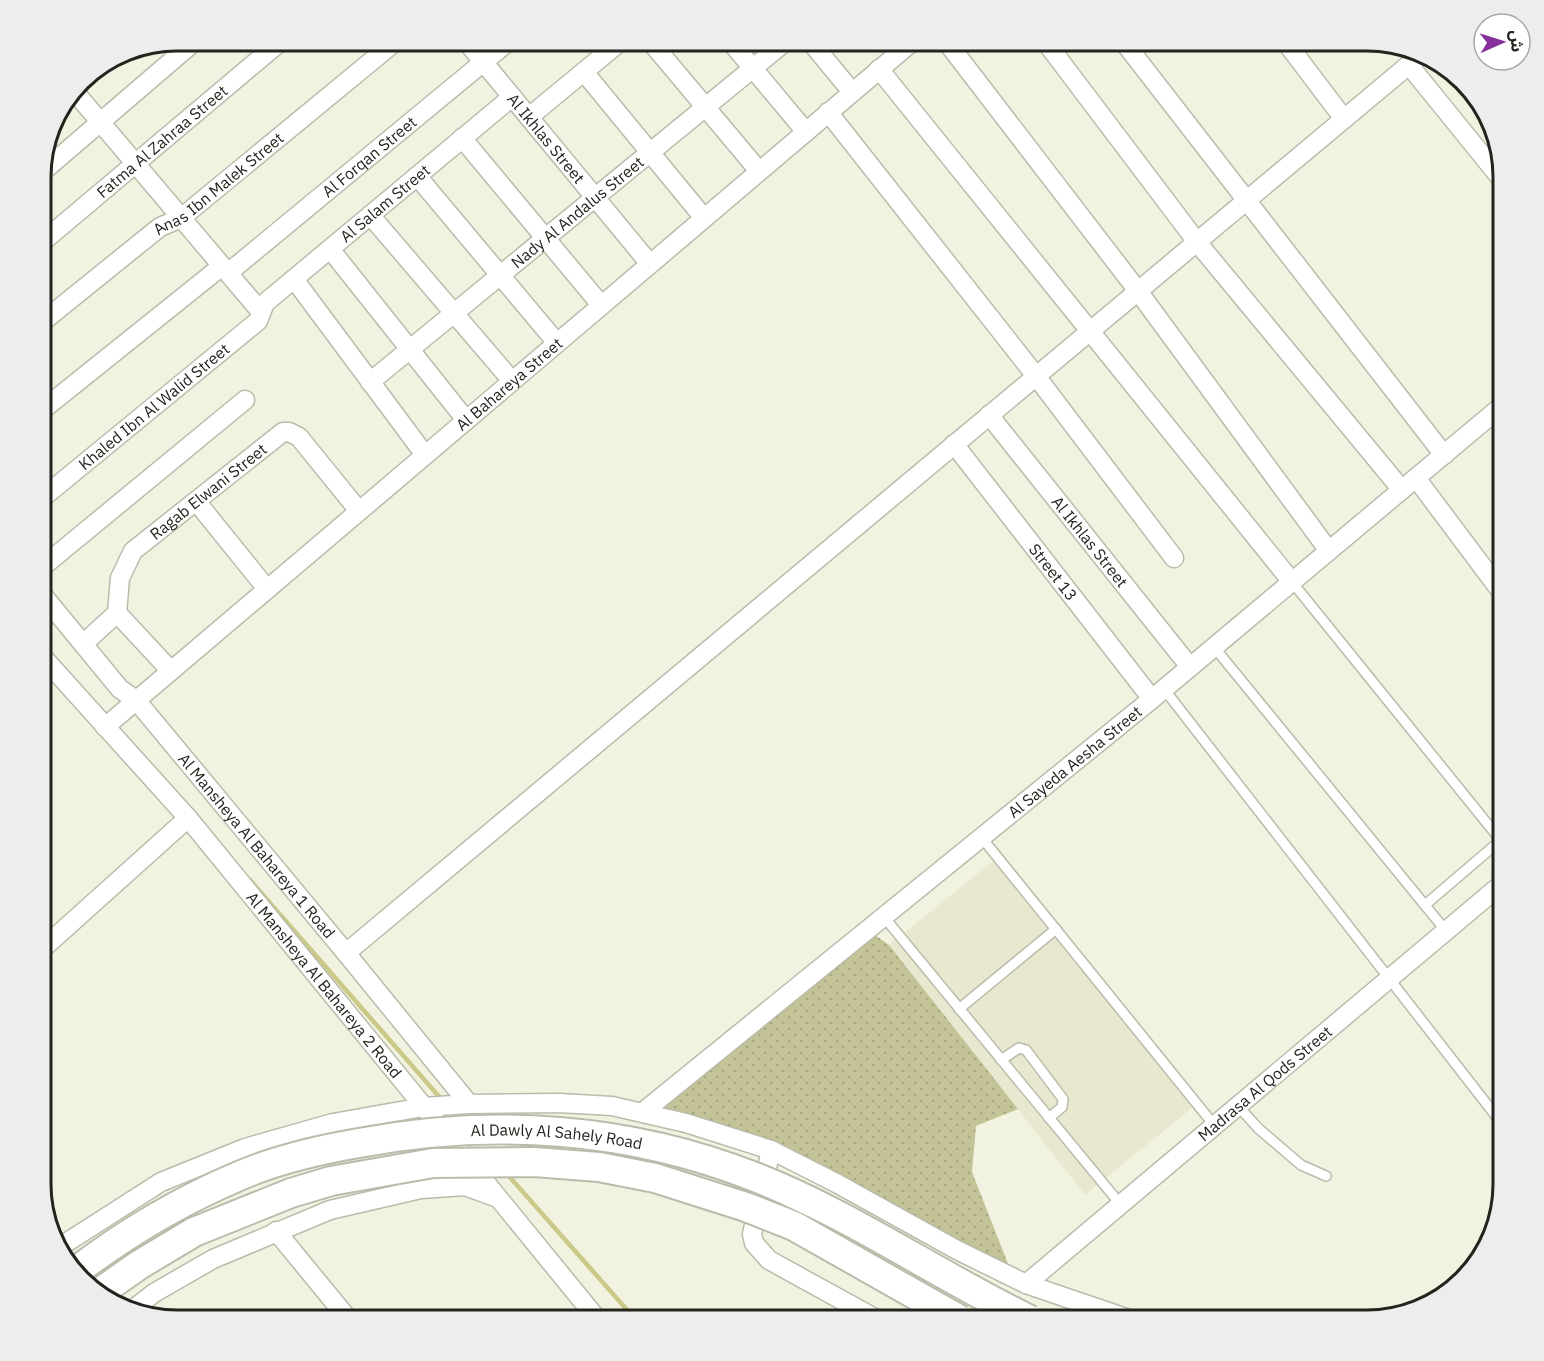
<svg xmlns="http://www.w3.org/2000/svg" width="1544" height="1361" font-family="'IBM Plex Sans','Noto Sans Arabic',sans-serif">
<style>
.built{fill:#e8e8d0}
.green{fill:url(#green-dots)}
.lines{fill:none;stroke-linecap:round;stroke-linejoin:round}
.stream{stroke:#cac987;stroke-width:4.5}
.service-casing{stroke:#bbbbab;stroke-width:12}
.minor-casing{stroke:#bbbbab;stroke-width:21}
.service{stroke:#fff;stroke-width:9}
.minor{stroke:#fff;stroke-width:18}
.primary-bridge-casing{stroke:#bbbbab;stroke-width:32;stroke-linecap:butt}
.primary-bridge{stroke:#fff;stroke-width:28}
.labels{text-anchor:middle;stroke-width:6;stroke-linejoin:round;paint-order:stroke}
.street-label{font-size:16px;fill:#24241e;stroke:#fff}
.rim{fill:none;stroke:#24241e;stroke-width:3}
</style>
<defs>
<pattern id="green-dots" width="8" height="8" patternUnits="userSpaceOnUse" patternTransform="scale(1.5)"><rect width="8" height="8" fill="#c3c397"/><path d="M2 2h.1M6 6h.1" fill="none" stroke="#a7a782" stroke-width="1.8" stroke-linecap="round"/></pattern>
</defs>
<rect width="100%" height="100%" fill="#f2f2e1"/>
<polygon class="built" points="1002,854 1198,1103 1085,1195 889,945"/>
<polygon class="green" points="875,935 889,945 1018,1109 976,1126 972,1172 1010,1269 848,1179 661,1108"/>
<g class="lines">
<g class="stream">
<polyline points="250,880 442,1100"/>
<polyline points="507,1174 636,1320"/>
</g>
<g class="service-casing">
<g id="service">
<polyline points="1292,582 1503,843"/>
<polyline points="1214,647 1446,931"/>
<polyline points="1164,689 1503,1125"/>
<polyline points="982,838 1214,1125"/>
<polyline points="1425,905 1501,840"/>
<polyline points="884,917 1121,1205"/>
<polyline points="959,1009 1056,929"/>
<polyline points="1001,1060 1019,1048 1026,1050 1063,1099 1062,1107 1049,1118"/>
<polyline points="1237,1105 1259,1129 1301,1165 1326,1176"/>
</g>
</g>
<g class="minor-casing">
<g id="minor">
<path id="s1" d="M466,41L650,264"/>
<polyline points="650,41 759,171"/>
<polyline points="730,41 806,132"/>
<polyline points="810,41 852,92"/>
<polyline points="946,41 1138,291 1329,551"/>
<polyline points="1045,41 1197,242 1402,490"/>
<polyline points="1123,41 1444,455"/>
<polyline points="1285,41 1344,119"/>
<polyline points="1409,65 1503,181"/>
<polyline points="879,69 1292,582"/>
<polyline points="584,72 704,218"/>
<polyline points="74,91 261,312"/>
<polyline points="828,112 1036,376 1174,558"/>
<polyline points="529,117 621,41"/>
<polyline points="462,138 601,305"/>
<polyline points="41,173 195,41"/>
<polyline points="417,176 557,343"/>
<polyline points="370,215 512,381"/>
<path id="s2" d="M41,243L281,41"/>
<polyline points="330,249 466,420"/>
<path id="s3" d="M228,273L509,41"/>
<polyline points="294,279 425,455"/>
<path id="s4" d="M41,323L160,227L181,218L396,41"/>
<path id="s5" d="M370,382L786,41"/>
<polyline points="41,411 222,266"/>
<path id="s6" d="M989,415L1190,667"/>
<path id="s7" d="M954,444L1152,699"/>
<polyline points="1416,478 1503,594"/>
<path id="s8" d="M41,499L258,321L265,303L512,97"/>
<polyline points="196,501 267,589"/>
<polyline points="41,568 245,400"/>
<path id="s9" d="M41,593L120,689L136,700L346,953L469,1104"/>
<polyline points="117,613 171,671"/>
<path id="s10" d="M83,644L117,613L120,578L133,551L283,432H289L299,437L359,511"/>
<path id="s11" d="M41,655L188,818L598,1320"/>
<path id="s12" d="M105,727L913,41"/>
<polyline points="41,950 188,818"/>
<polyline points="346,953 1423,53"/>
<path id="s13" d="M643,1112L1152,699L1503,405"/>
<polyline points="771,1150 752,1234 754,1243 769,1260 878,1320"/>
<polyline points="276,1231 349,1320"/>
<polyline points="58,1248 161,1182 245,1148 333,1123 423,1107 469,1104 559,1103 612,1106 686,1123 771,1150 838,1184 957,1250 1026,1284 1132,1320"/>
<path id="s14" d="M1026,1284L1503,883"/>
<polyline points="131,1311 154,1293 213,1259 330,1210 421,1189 465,1186 495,1197"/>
</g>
</g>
<use href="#service" class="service"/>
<use href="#minor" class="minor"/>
<g class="primary-bridge-casing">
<g id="primary-bridge">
<path id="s15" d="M75,1272C126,1233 180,1201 239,1176C278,1159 318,1150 359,1143C493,1118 628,1127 755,1177C852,1215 937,1275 1030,1320"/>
<polyline points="99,1293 139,1265 194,1232 291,1193 331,1181 433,1163 534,1162 599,1167 655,1178 746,1207 794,1226 960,1320"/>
</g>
</g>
<use href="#primary-bridge" class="primary-bridge"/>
</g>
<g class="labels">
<g class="street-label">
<text dy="6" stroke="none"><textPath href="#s1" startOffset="126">Al Ikhlas Street</textPath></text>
<text dy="6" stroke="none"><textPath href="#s2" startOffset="158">Fatma Al Zahraa Street</textPath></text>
<text dy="6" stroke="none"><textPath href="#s3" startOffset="183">Al Forqan Street</textPath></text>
<text dy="6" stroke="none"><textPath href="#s4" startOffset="226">Anas Ibn Malek Street</textPath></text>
<text dy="6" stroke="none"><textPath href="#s8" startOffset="456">Al Salam Street</textPath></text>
<text dy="6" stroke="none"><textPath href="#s5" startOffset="268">Nady Al Andalus Street</textPath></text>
<text dy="6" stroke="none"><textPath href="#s12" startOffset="530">Al Bahareya Street</textPath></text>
<text dy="6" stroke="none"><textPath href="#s8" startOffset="146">Khaled Ibn Al Walid Street</textPath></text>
<text dy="6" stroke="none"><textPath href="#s10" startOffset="207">Ragab Elwani Street</textPath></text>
<text dy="6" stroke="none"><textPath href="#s6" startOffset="162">Al Ikhlas Street</textPath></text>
<text dy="6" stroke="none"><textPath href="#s7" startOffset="162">Street 13</textPath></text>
<text dy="6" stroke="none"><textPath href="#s13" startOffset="556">Al Sayeda Aesha Street</textPath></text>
<text dy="6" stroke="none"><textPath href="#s9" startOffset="333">Al Mansheya Al Bahareya 1 Road</textPath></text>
<text dy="6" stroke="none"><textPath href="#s11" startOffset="435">Al Mansheya Al Bahareya 2 Road</textPath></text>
<text dy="6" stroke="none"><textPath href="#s14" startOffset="312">Madrasa Al Qods Street</textPath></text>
<text dy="6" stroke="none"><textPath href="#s15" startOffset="514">Al Dawly Al Sahely Road</textPath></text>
</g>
</g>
<path d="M0 0H1544V1361H0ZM177 51H1367A126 126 0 0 1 1493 177V1184A126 126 0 0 1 1367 1310H177A126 126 0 0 1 51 1184V177A126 126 0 0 1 177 51Z" fill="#ededed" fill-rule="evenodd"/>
<path class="rim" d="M177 51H1367A126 126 0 0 1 1493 177V1184A126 126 0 0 1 1367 1310H177A126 126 0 0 1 51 1184V177A126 126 0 0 1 177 51Z"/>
<g transform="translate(1502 42) rotate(87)"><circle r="28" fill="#ffffff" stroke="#a7a7a5" stroke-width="1.5"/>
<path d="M0-4.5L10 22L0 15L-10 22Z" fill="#87309d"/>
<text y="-9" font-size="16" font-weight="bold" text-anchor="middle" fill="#24241e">ش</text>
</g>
</svg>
